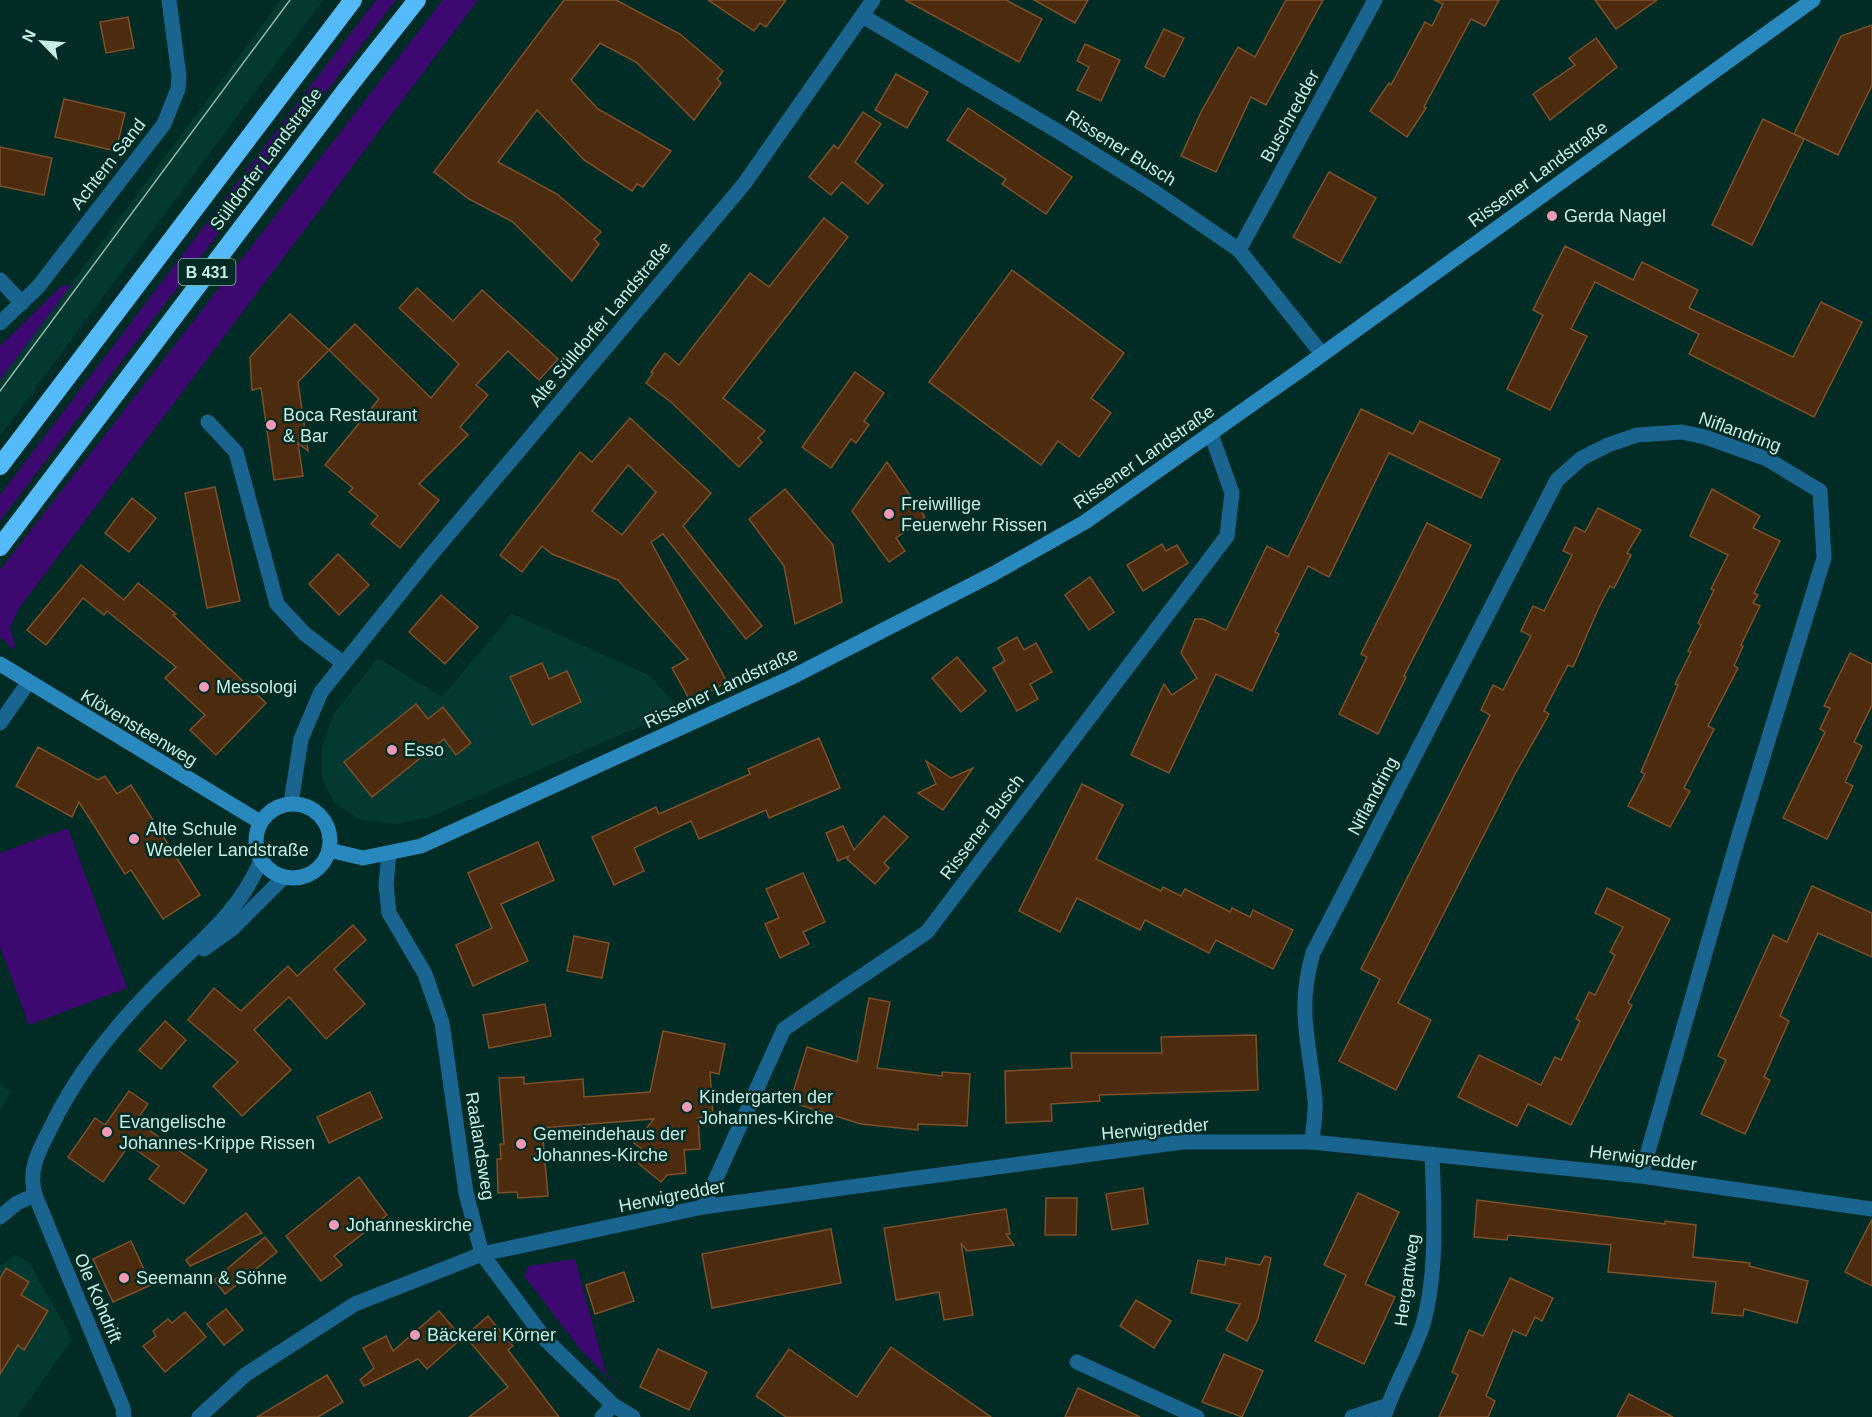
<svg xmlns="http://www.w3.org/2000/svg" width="1872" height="1417" font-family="Helvetica,sans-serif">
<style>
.built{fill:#043931}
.green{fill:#3d086f}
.building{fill:#4c2b0e;stroke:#7e5029;stroke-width:1.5;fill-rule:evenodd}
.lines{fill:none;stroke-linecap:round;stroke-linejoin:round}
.street{stroke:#196590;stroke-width:15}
.secondary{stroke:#2988be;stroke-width:15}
.highway{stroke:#54baf9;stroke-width:18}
.tram{stroke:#8fb7af;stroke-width:1.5}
.poi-dot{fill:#f09ab5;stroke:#002c25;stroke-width:2}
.labels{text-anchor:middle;stroke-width:5;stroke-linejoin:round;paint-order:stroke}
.shield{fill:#002c25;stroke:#8bb3ab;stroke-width:1.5}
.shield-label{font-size:16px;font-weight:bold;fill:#c7ede4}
.street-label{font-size:18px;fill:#c7ede4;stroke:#002c25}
.poi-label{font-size:18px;fill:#c7ede4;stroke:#002c25;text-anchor:start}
</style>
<rect width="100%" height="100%" fill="#002c25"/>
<g class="built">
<polygon points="281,0 323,0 0,436 0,380"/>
<polygon points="512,614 648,675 680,709 429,817 397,824 360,820 334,802 322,778 322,747 333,715 378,658 442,697"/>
<polygon points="0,1084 11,1091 0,1110"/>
<polygon points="15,1255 28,1261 72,1339 17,1417 0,1417 0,1266"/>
</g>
<g class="green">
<polygon points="376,0 396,0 0,521 0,495"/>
<polygon points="443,0 478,0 20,607 10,627 16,651 0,637 0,570"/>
<polygon points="72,284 0,380 0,346 60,287"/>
<polygon points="68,828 127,988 29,1025 0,947 0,853"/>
<polygon points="575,1259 606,1373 623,1392 581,1350 524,1276 529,1266"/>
</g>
<g class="building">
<polygon points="564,0 616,0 680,34 723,71 717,79 721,83 694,120 636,62 600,43 571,80 598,109 671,151 643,187 637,184 632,191 584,160 537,110 498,162 557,194 601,232 594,239 599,244 572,281 513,222 469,199 434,172"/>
<polygon points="708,0 786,0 766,27 760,23 754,31"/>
<polygon points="905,0 1006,0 1042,19 1019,62"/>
<polygon points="1034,0 1088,0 1075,23"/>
<polygon points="1286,0 1323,0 1266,105 1251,97 1216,172 1181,156 1202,110 1238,47 1255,57"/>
<polygon points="1434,0 1499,0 1485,26 1471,19 1424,107 1426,108 1407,137 1370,111 1389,83 1391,85 1425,22 1432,26 1443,4"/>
<polygon points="1595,0 1657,0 1616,29"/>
<polygon points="128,17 134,48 106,53 100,22"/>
<polygon points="1872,25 1872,85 1838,155 1794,134 1841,36"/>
<polygon points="1164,29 1184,38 1164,77 1145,67"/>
<polygon points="1596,38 1617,67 1550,120 1533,94 1575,65 1569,58"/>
<polygon points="1085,44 1120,60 1101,101 1077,90 1089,67 1077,61"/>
<polygon points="896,74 928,92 907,128 875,110"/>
<polygon points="64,99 125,113 116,151 55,137"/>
<polygon points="968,108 1072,177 1046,214 1002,184 1006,179 947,140"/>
<polygon points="863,112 881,124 855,162 883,185 868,204 842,182 831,195 809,177 834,145 838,149"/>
<polygon points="1763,119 1804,139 1752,245 1712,225"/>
<polygon points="0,147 52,158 44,195 0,186"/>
<polygon points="1329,172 1376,198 1340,263 1293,237"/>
<polygon points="824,218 848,237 723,398 765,431 758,438 762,442 739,467 671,402 646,383 653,373 651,372 665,353 679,365 750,273 769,287"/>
<polygon points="1565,246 1633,280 1642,262 1698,290 1689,308 1793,357 1821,302 1862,322 1814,417 1689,354 1699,334 1595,282 1571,329 1587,336 1550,410 1507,389 1543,315 1533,310"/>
<polygon points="1012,270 1124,353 1091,398 1111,413 1079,457 1058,441 1041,465 929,382"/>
<polygon points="417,288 453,321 482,290 558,359 539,380 508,351 476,385 488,395 460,427 468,435 419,484 439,500 400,548 371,524 378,516 349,492 353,488 325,465 379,399 329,350 355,324 431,398 459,364 399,308"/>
<polygon points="290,314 329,350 298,382 308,451 298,443 303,476 274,480 261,388 252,390 250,357"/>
<polygon points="855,372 884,393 864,421 869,425 856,443 851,439 831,468 802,447"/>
<polygon points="1361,409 1413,434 1420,421 1500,459 1481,498 1389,453 1329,577 1308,566 1275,632 1279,634 1252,691 1216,674 1169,773 1131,755 1164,684 1172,695 1197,678 1181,653 1195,619 1203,619 1226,630 1267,546 1288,557"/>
<path d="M630,418L711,493L683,526L762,626L746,639L663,534L651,542L727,682L691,702L672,668L688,659L618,580L552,554L542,546L522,572L500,555L580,452L592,462ZM628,465L656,492L622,535L592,511Z"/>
<polygon points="887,462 925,517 896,538 905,551 889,562 852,511"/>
<polygon points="215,487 240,601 207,608 185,493"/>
<polygon points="785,489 833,545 842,602 795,624 784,566 749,519"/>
<polygon points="1712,489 1760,516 1753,528 1780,541 1754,593 1758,595 1753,603 1760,606 1741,645 1743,646 1734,666 1738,668 1708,726 1714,729 1684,788 1690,791 1670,827 1628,806 1645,774 1641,772 1678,685 1675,684 1691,652 1688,651 1701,625 1698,623 1714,590 1711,589 1728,555 1690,536"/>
<polygon points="132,498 156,518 129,552 105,533"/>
<polygon points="1598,508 1641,530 1627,553 1631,555 1614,588 1610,586 1599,607 1573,667 1568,665 1544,711 1549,714 1515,774 1398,1003 1431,1020 1396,1090 1339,1061 1380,979 1361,969 1490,715 1481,710 1493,685 1503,690 1531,636 1521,631 1533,606 1544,611 1572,555 1563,551 1575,527 1585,532"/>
<polygon points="1427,523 1471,545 1404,676 1406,677 1378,734 1339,714 1367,657 1361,654"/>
<polygon points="1162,544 1166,551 1177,545 1188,563 1143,591 1127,565"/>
<polygon points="338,554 369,585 339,615 309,584"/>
<polygon points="81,565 124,600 138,583 176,614 173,615 266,703 216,755 190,730 205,715 165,678 176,667 107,611 104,615 83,598 46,645 27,630"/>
<polygon points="1090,577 1114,612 1089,630 1065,595"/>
<polygon points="441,595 478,627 445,664 409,632"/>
<polygon points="1017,637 1024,650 1036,643 1052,672 1030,684 1038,699 1017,711 993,668 1005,661 998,648"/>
<polygon points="1850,653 1872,664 1872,705 1854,742 1862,746 1845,782 1853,786 1827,839 1783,818 1825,732 1820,729 1830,708 1824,706"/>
<polygon points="957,657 986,691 961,712 932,678"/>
<polygon points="542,663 549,679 567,671 581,702 532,725 510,677"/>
<polygon points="416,704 428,719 443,707 471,743 456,755 444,739 372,797 344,762"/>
<polygon points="819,738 840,788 769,818 766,810 699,839 691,821 634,848 644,871 614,885 592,837 656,807 659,814 750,774 748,769"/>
<polygon points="38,747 98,780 105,776 117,794 131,785 200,895 163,919 131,870 125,874 79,802 72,817 16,786"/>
<polygon points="926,761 951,778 973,768 943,810 918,793 936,784"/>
<polygon points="1082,784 1123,805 1096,859 1161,891 1163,887 1181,896 1185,889 1230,912 1232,908 1250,917 1253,910 1293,930 1273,969 1216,940 1209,953 1145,920 1140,930 1077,898 1060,932 1019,911"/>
<polygon points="884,816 908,837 884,863 889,868 875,884 847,859 849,856 838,861 826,833 843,826 854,850"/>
<polygon points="538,842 554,880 501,904 528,961 473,986 456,945 492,928 468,873"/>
<polygon points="803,873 825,922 803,932 809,944 780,958 765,924 779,918 766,889"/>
<polygon points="1812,886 1872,913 1872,957 1818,933 1780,1016 1789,1021 1764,1077 1770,1080 1745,1134 1701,1114 1726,1060 1718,1056 1773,935 1787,942"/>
<polygon points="1607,888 1670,919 1628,1003 1632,1005 1571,1125 1528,1104 1517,1126 1458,1097 1479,1055 1541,1085 1555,1057 1561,1060 1580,1021 1576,1019 1589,992 1595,995 1615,955 1610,952 1623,927 1595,913"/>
<polygon points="353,925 366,940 334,969 365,1004 326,1039 289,997 254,1030 291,1070 242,1116 213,1086 238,1062 188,1020 214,988 241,1011 288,966 297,976"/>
<polygon points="574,936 609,943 602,978 567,971"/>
<polygon points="869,998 890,1002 877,1068 942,1076 942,1072 970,1074 967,1126 918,1124 918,1130 861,1124 790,1102 807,1047 857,1062"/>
<polygon points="545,1004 551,1036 489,1048 483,1015"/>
<polygon points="165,1021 186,1040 161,1069 139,1050"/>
<polygon points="663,1031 725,1044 719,1074 710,1072 713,1116 698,1118 700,1149 684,1150 686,1173 667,1175 661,1182 633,1159 642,1149 634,1143 654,1119 542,1128 548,1196 518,1198 517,1192 498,1193 497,1159 501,1159 500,1144 504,1144 499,1078 524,1077 524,1084 583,1079 584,1097 650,1092"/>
<polygon points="1256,1035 1258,1090 1099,1095 1100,1101 1051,1104 1052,1121 1006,1123 1005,1071 1072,1068 1071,1053 1162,1053 1161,1037"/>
<polygon points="129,1091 148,1104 136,1121 207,1170 184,1204 149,1179 159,1166 129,1145 103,1182 68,1157 95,1118 105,1125"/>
<polygon points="370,1092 382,1118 329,1143 317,1117"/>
<polygon points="359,1177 387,1215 334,1256 342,1265 321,1281 286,1236"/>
<polygon points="1143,1188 1148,1224 1112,1230 1106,1194"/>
<polygon points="1358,1193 1399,1212 1365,1284 1395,1297 1364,1364 1315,1341 1346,1275 1324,1265"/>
<polygon points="1046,1198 1077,1198 1076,1235 1045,1235"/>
<polygon points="1477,1200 1665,1224 1665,1221 1696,1225 1693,1257 1750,1263 1749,1266 1808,1281 1797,1323 1744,1309 1743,1316 1712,1313 1716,1282 1608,1272 1611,1245 1508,1235 1507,1240 1474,1237"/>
<polygon points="1006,1209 1010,1234 1006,1234 1014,1245 967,1251 961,1243 973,1315 944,1320 939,1292 896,1300 884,1228"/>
<polygon points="246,1213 262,1233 190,1266 186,1260"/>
<polygon points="1872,1219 1872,1286 1845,1272"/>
<polygon points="831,1229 841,1283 712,1308 702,1254"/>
<polygon points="265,1237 277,1252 225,1294 214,1280"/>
<polygon points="131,1241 151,1285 113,1302 93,1259"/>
<polygon points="1265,1256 1271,1258 1258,1319 1247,1341 1226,1330 1240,1304 1191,1293 1198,1260 1225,1265 1226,1258 1260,1265"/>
<polygon points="6,1268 29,1282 21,1295 48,1311 24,1350 18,1345 0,1374 0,1279"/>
<polygon points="624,1272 634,1301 595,1314 586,1285"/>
<polygon points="1510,1278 1553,1298 1542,1321 1535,1317 1526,1336 1513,1330 1486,1396 1495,1401 1488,1417 1439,1417 1458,1375 1452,1372 1469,1330 1483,1336"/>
<polygon points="1136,1300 1171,1321 1154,1348 1120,1326"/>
<polygon points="226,1309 243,1330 224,1345 207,1324"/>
<polygon points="439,1311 462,1338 427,1369 418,1359 364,1386 360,1380 374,1368 363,1348 386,1336 393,1351"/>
<polygon points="185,1312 206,1337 165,1372 143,1346 156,1336 153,1331 168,1319 172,1323"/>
<polygon points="488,1316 513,1346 508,1350 559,1417 469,1417 508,1387 465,1336"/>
<polygon points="891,1347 991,1417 786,1417 756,1396 789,1349 857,1397"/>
<polygon points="658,1349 707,1372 689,1410 640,1387"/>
<polygon points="1224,1354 1263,1371 1242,1417 1202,1402"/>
<polygon points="327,1375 343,1402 318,1417 257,1417"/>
<polygon points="1078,1388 1140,1417 1065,1417"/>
<polygon points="1629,1394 1673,1417 1617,1417"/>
</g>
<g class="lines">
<g class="street">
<polyline points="864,17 1059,132 1153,191 1239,250 1322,354"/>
<polyline points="1239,250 1375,0"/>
<polyline points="0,280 22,303"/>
<polyline points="0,323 38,287 164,124 178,89 179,76 169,0"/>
<polyline points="208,422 236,452 277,604 305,634 343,663"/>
<polyline points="0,723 28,683"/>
<polyline points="291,803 301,739 321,692 430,556 744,184 873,0"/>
<polyline points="389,854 386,885 389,913 425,974 442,1023 466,1193 482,1254 545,1339 613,1405 633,1417"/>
<polyline points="204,949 232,929 284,877"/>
<path d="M1312,1142C1313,1128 1316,1114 1315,1100C1310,1043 1296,1011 1313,953L1557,480L1582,458L1608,445L1637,435L1682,432L1705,437L1767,459L1820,491L1824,558L1739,835L1641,1176"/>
<polyline points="703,1207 784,1029 927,932 1227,536 1232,493 1211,434"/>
<polyline points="0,1217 17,1203 35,1195"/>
<polyline points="1077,1362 1197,1417"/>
<path d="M124,1417L123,1408L35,1195C28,1171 38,1152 49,1131C75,1076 111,1031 153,988C194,946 238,916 261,860"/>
<polyline points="199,1417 245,1375 355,1304 482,1254 703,1207 1182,1142 1312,1142 1641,1176 1872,1209"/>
<polyline points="602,1417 613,1405"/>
<polyline points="1352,1417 1388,1405"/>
<path d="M1384,1417C1394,1385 1413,1356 1423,1324C1438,1273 1434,1206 1432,1154"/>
</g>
<g class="secondary">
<polyline points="0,664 260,822"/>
<circle cx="293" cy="841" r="37"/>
<polyline points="329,850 363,858 421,846 790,678 993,574 1085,522 1302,369 1813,0"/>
</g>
<g class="highway">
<polyline points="0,466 353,0"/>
<polyline points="0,547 345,91 417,0"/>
</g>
<polyline class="tram" points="0,391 290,0"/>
</g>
<g class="poi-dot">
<circle cx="1552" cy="216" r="6"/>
<circle cx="271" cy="425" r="6"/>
<circle cx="889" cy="514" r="6"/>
<circle cx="204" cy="687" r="6"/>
<circle cx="392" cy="750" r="6"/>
<circle cx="134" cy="839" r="6"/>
<circle cx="687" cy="1107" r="6"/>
<circle cx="107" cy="1132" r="6"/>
<circle cx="521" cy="1144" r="6"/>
<circle cx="334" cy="1225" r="6"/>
<circle cx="124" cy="1278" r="6"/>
<circle cx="415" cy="1335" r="6"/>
</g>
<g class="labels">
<rect class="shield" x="178.5" y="259" width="57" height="26" rx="4.5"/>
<g class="shield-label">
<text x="207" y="278">B 431</text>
</g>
<g class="street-label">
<text transform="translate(1290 116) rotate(-61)" y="6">Buschredder</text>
<text transform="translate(1121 148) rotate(32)" y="6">Rissener Busch</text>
<text transform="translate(266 159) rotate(-53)" y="6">Sülldorfer Landstraße</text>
<text transform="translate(108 164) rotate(-52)" y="6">Achtern Sand</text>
<text transform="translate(1538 174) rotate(-36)" y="6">Rissener Landstraße</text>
<text transform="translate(600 324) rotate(-50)" y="6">Alte Sülldorfer Landstraße</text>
<text transform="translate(1740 432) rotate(20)" y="6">Niflandring</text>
<text transform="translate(1144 457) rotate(-35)" y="6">Rissener Landstraße</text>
<text transform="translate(721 688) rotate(-25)" y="6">Rissener Landstraße</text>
<text transform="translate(139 728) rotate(31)" y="6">Klövensteenweg</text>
<text transform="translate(1373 796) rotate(-62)" y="6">Niflandring</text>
<text transform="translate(982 827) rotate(-53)" y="6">Rissener Busch</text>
<text transform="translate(1155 1129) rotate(-5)" y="6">Herwigredder</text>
<text transform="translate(480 1146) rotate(81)" y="6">Raalandsweg</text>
<text transform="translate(1643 1158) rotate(7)" y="6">Herwigredder</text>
<text transform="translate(672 1196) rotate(-11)" y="6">Herwigredder</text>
<text transform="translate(1407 1280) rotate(-82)" y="6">Hergartweg</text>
<text transform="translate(98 1298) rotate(67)" y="6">Ole Kohdrift</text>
</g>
<g class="poi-label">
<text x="1564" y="222">Gerda Nagel</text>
<text x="283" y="421">Boca Restaurant<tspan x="283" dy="21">&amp; Bar</tspan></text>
<text x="901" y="510">Freiwillige<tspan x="901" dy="21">Feuerwehr Rissen</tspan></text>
<text x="216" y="693">Messologi</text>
<text x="404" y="756">Esso</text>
<text x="146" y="835">Alte Schule<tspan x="146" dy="21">Wedeler Landstraße</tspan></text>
<text x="699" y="1103">Kindergarten der<tspan x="699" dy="21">Johannes-Kirche</tspan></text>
<text x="119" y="1128">Evangelische<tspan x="119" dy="21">Johannes-Krippe Rissen</tspan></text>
<text x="533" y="1140">Gemeindehaus der<tspan x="533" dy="21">Johannes-Kirche</tspan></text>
<text x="346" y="1231">Johanneskirche</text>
<text x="136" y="1284">Seemann &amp; Söhne</text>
<text x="427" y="1341">Bäckerei Körner</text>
</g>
</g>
<g transform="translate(42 42) rotate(295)" stroke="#002c25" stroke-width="4.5" paint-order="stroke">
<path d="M0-4.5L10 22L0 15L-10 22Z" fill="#c7ede4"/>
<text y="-9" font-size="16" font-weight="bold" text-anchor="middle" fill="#c7ede4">N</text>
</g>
</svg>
